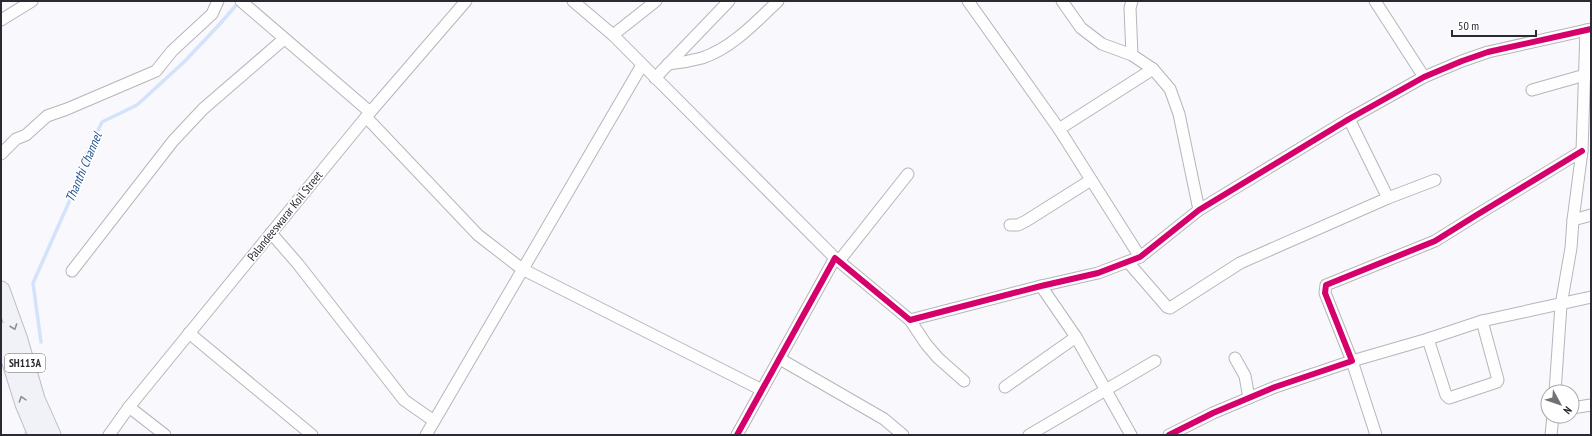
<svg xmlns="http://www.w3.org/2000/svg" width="1592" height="436" font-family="'PT Sans Narrow',sans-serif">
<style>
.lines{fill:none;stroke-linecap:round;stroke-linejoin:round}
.stream{stroke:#d3e3fb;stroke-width:3.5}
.minor-casing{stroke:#b6b5ba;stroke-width:13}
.primary-casing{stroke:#bcbec8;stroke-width:19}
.minor{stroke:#fefeff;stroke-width:11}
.primary{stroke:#f0f2f7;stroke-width:17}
.cycleway-casing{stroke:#fff;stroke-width:8}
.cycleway{stroke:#d6006c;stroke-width:6}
.oneway{stroke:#8e8e94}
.labels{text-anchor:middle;stroke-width:3.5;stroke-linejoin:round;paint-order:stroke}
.shield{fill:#fff;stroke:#6b696f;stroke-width:1}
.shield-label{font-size:11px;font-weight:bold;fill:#2b2931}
.street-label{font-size:12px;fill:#2b2931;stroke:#fff}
.water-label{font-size:13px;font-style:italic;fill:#275494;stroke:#fff}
</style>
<rect width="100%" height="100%" fill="#f9f8fc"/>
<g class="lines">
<g class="stream">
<polyline points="41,342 33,283 77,184 84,159 102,122 137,105 184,62 218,26 239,2"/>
<polyline points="25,435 28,429"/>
</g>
<g class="minor-casing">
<g id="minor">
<polyline points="241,1 370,112"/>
<polyline points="573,1 613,35 835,258"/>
<polyline points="968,1 1059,129 1140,257"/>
<polyline points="1062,1 1081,28 1102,44 1132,55 1153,69"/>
<polyline points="1132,1 1130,8 1132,55"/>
<polyline points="1375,1 1424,77"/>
<polyline points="1,20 32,1"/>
<polyline points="613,35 656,1"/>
<path d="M668,64C680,63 691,61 702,58C732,48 756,22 778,1"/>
<polyline points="655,78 729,1"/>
<polyline points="1532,90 1585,75"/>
<polyline points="366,117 478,235 522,269 762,390"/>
<polyline points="1349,119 1388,198"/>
<polyline points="1059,129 1153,69 1170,89 1179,114 1199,210"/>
<polyline points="1,154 16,139 26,135 47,116 67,109 156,71 172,51 212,14 218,1"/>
<polyline points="1573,220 1582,151 1586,30"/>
<polyline points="1010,225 1018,225 1026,221 1091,180"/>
<polyline points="271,233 298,264 404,400 434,421"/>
<polyline points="839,261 908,174"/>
<polyline points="1128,262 1167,307 1170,308 1240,263 1388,198 1435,180"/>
<polyline points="72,271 173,141 203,109 284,39"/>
<polyline points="1041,286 1076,337 1131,435"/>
<polyline points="910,320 926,344 938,358 964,381"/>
<polyline points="189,333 312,435"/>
<polyline points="1428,339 1446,395 1449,398 1497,382 1498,380 1482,321"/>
<polyline points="1235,358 1245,376 1249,398"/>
<polyline points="780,359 884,419 903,435"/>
<polyline points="1005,387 1076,337"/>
<polyline points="1555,392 1561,305 1571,248 1573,220 1591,215"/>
<polyline points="129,407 165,435"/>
<polyline points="1572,408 1591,405"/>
<polyline points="109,435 129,407 366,117 466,1"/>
<polyline points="426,435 642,65"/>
<polyline points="737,435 835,258 910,320 1041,286 1098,273 1140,257 1199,210 1349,119 1424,77 1462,61 1488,52 1591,29"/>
<polyline points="1029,435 1155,361"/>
<polyline points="1169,435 1213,413 1275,387 1352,361 1325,293 1326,285 1435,241 1475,216 1582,151"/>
<polyline points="1376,435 1352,361 1428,339 1482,321 1591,297"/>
<polyline points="1551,435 1553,416"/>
</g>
</g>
<g class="primary-casing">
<g id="primary">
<polyline points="1,290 19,340 36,399 52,435"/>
<polyline points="1,331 24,404 37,435"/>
</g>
</g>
<use href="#minor" class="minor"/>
<use href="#primary" class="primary"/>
<g class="cycleway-casing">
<g id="cycleway">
<polyline points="737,435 835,258 910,320 1041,286 1098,273 1140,257 1199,210 1349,119 1424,77 1462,61 1488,52 1591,29"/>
<polyline points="1169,435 1213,413 1275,387 1352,361 1325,293 1326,285 1435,241 1475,216 1582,151"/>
</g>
</g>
<use href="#cycleway" class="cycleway"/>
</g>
<defs><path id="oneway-chevron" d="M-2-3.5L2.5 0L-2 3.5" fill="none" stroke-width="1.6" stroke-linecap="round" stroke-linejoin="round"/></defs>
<g class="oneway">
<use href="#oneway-chevron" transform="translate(14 327) rotate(71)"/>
<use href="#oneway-chevron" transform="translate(22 399) rotate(-108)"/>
</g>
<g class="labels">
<rect class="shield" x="5" y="354" width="40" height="18" rx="3"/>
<g class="shield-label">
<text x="25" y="367">SH113A</text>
</g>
<g class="street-label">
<text transform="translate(285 216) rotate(-51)" y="4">Palandeeswarar Koil Street</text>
</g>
<g class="water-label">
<text transform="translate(83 167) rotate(-67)" y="5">Thanthi Channel</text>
</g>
</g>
<rect width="1592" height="436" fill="none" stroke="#2b2931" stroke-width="4"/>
<g transform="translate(1560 404) rotate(130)"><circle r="19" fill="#ffffff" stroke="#aaa9ad"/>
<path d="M0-3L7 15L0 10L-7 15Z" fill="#737178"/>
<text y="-6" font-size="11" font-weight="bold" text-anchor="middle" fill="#2b2931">N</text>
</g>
<path d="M1452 30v6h84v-6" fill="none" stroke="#2b2931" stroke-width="2"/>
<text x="1458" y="30" font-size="12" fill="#2b2931" stroke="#ffffff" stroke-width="3" paint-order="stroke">50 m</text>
</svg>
